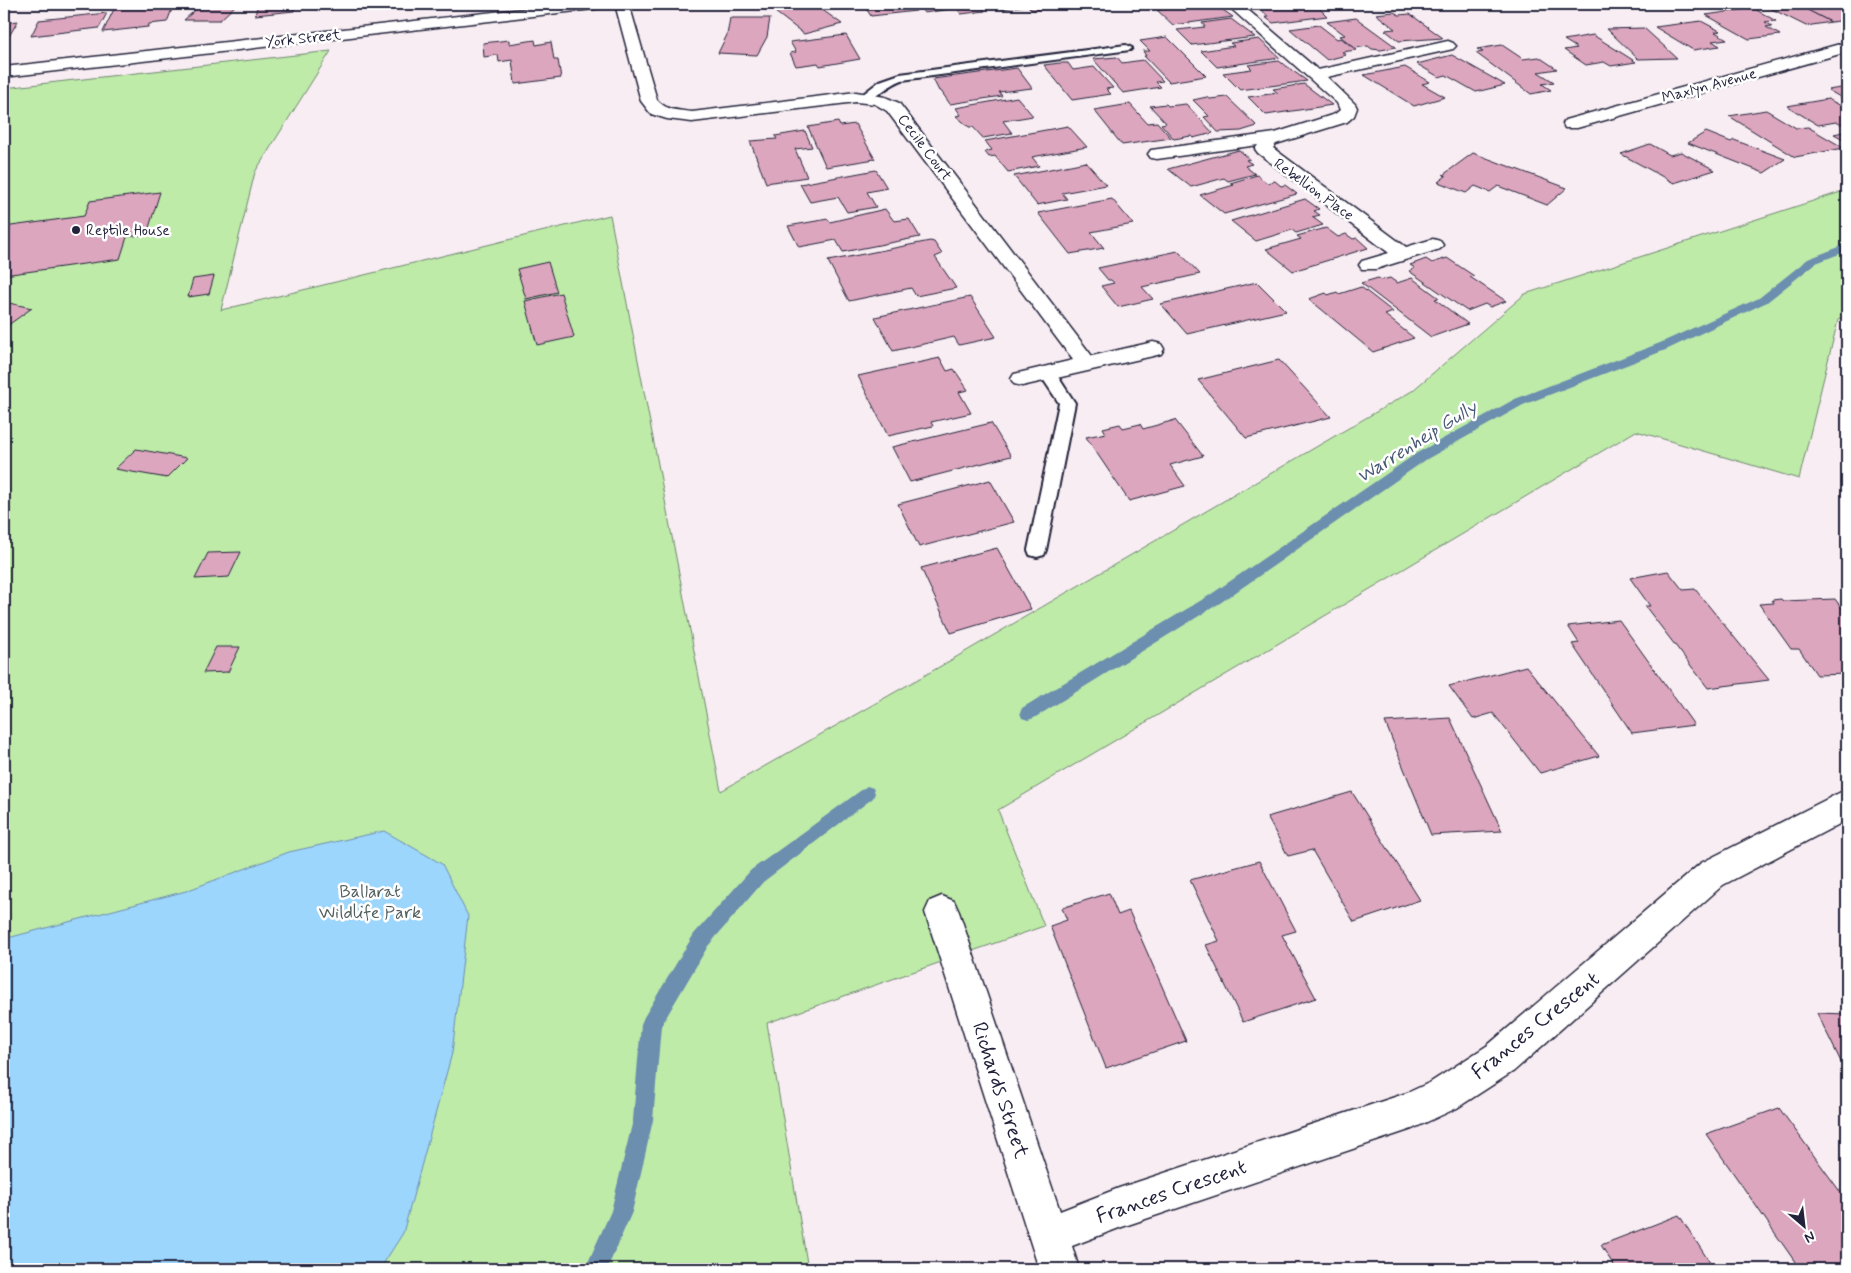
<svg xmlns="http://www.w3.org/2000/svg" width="1851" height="1273" font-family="Mynerve,sans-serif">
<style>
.green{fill:#beeba8;stroke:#708672}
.water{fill:#9dd6fd;stroke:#6c8eaf}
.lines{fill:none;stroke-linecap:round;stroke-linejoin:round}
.stream{fill:#6c8eaf;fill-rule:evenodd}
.building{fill:#dca6be;stroke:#22223b}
.service-casing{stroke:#22223b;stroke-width:4}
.minor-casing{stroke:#22223b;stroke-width:3}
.service{fill:#fff;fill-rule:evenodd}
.minor{fill:#fff;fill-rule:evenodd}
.poi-dot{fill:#22223b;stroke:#fff;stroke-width:2}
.labels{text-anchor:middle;stroke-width:5;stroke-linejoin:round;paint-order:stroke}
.far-street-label{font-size:15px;fill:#22223b;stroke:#fff}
.far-poi-label{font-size:15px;fill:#22223b;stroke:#fff;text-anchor:start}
.park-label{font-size:18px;fill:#515e5c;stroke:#fff}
.water-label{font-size:19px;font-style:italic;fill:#475875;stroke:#fff}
.near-street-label{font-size:21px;fill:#22223b;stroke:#fff}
</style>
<rect width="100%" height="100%" fill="#f8edf2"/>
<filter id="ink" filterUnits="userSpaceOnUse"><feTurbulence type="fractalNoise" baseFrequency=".02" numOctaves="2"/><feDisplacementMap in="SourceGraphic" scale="10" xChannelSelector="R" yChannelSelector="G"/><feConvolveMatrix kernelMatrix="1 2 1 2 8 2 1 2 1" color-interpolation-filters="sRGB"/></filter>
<g filter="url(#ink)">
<polygon class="green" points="331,51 255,172 221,310 610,215 721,791 934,670 1412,391 1525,294 1847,190 1847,314 1838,320 1799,479 1636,431 998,810 1044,926 767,1023 808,1269 4,1269 4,88"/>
<polygon class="water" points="384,831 442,864 468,916 452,1053 403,1233 380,1269 4,1269 4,939 186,891 289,852"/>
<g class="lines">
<g class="stream">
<polygon points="1847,244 1847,251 1816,263 1767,302 1668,349 1523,405 1427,459 1220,603 1034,718 1028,720 1022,718 1020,713 1022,708 1210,595 1417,453 1515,399 1660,343 1759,298 1808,259"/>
<polygon points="867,786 873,788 875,793 873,798 763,882 708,946 661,1026 653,1120 632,1212 607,1269 585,1269 611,1211 633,1120 641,1024 644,1017 694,934 751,870"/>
</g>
</g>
<g class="building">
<polygon points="139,4 138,6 143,5 142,8 174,4 167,22 149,24 148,27 103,32 116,5"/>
<polygon points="202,4 237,4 220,20 184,20"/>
<polygon points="258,4 306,4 295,5 294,11 255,15"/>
<polygon points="805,4 810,8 817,6 842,24 804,34 775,12"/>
<polygon points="863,4 912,4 916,11 871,16"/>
<polygon points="918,4 979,4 985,11 961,14 957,8 924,13"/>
<polygon points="998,4 1062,4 1064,6 1032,10 1027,5 1002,9"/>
<polygon points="1182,4 1214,4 1233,17 1173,25 1157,10 1185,7"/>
<polygon points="1315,4 1327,16 1273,23 1265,17 1269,17 1259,8"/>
<polygon points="1762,4 1796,4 1831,22 1806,26"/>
<polygon points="1796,4 1830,4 1847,12 1847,20 1831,22"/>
<polygon points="1753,8 1776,21 1765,22 1772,26 1766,27 1780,35 1749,39 1706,15"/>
<polygon points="1394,12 1399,15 1410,14 1443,38 1399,41 1385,30 1395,29 1376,14"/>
<polygon points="107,13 99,28 31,36 39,20"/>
<polygon points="730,18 770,18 767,37 757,55 718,53 727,35"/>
<polygon points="1356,18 1396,47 1381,50 1372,49 1368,46 1355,48 1340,36 1345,35 1327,22"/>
<polygon points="1231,19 1255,37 1192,45 1177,30 1205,27 1202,23"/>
<polygon points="18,21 5,43 4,43 4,23"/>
<polygon points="1701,21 1720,31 1715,32 1727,39 1712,41 1720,46 1693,50 1655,27"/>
<polygon points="1319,25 1337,39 1341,38 1356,50 1342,52 1346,55 1327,60 1290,29"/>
<polygon points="1644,28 1677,58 1638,59 1607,29"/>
<polygon points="846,35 860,59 820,66 818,63 796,66 790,53 796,52 790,42"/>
<polygon points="1593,35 1636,62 1611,66 1604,62 1586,65 1564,50 1577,48 1564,40"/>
<polygon points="1167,37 1206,76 1169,82 1144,56 1146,56 1143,51 1150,51 1140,41"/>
<polygon points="1259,39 1280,58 1217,67 1201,51 1234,46 1230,43"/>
<polygon points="509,40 509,44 535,40 536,45 551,42 554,60 558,60 561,78 515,84 512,60 499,62 498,55 484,57 483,43"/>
<polygon points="1502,45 1523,59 1539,57 1557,69 1538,72 1554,82 1542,84 1551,90 1531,94 1476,53 1483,52 1477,49"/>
<polygon points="1452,55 1505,85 1476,92 1446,75 1439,77 1417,64"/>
<polygon points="1117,57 1122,63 1143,60 1163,81 1156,82 1161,87 1123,93 1093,59"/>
<polygon points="1279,61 1307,81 1240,90 1223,73 1252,69 1248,65"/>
<polygon points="1060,63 1068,63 1073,70 1094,67 1113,88 1106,89 1111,94 1072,100 1044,65"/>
<polygon points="1405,67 1430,82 1422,84 1445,97 1414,106 1364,75"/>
<polygon points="1017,68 1032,88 999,92 1002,96 950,104 941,91 939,91 933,79"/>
<polygon points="1304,84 1332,105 1266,115 1248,97 1278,93 1273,89"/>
<polygon points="1847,87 1847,101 1828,90"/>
<polygon points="1017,97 1033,116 1003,121 1012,133 983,138 973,127 969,127 956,116 961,115 956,108"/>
<polygon points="1207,97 1210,99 1227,97 1257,126 1241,131 1218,132 1204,117 1209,116 1193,100"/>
<polygon points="1828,99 1847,109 1847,123 1840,124 1836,122 1818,125 1787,106"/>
<polygon points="1130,104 1147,123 1157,122 1171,138 1122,145 1094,110"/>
<polygon points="1166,104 1168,106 1186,104 1213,133 1193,138 1191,136 1174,139 1161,124 1166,123 1150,106"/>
<polygon points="1766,110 1796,128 1808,127 1844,148 1795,157 1729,116"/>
<polygon points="838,122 840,126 855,124 875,159 826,167 808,127"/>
<polygon points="1068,126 1087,147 1032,157 1039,166 1008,172 995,156 989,157 985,152 992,150 985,141"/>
<polygon points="805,131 812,147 795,149 807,177 766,183 750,141 777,139 775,136"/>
<polygon points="1847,131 1847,141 1834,134"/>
<polygon points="1706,132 1731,142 1734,140 1785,159 1764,173 1688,143"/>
<polygon points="1650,144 1670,155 1681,152 1715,170 1674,183 1621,154"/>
<polygon points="1239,150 1250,159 1246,160 1252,164 1245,166 1255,174 1228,181 1224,178 1191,187 1168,169"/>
<polygon points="1473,153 1567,188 1547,205 1498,186 1490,192 1475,186 1466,193 1438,182 1446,176 1443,175"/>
<polygon points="1086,162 1106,185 1062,193 1067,199 1037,205 1014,176"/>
<polygon points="876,170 887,188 867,192 876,207 847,212 838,197 810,202 800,184"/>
<polygon points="1257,175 1267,183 1275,181 1281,186 1285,185 1297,194 1224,214 1200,195 1234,185 1230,183"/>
<polygon points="160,192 147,234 127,237 120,259 4,275 4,227 84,216 90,201"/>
<polygon points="1112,199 1133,224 1091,232 1104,248 1070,254 1038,213"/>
<polygon points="1305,199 1319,209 1314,211 1320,215 1312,217 1323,225 1296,233 1292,230 1256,241 1231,221"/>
<polygon points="885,209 894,221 909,219 920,237 843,252 836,240 799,247 788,226 828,219 830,222"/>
<polygon points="1326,228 1338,237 1346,234 1353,239 1357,238 1368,248 1293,271 1266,249 1301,239 1297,236"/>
<polygon points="930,241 934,242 942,254 935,257 956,288 916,296 911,288 849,301 828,261"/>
<polygon points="1178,251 1200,274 1142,287 1153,299 1118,307 1101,286 1114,283 1111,280 1108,280 1098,268"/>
<polygon points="1447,258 1474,276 1470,277 1506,301 1490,307 1485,304 1467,311 1409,271 1415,268 1410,265 1426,259 1432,263"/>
<polygon points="548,262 557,292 526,299 517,269"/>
<polygon points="214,276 209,294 188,297 193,279"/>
<polygon points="1378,278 1382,280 1390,278 1397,283 1412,278 1439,298 1435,299 1468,324 1431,337 1361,283"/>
<polygon points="1257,282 1286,311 1187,334 1161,304"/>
<polygon points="1361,287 1393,312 1385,315 1414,338 1373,352 1309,299 1326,293 1328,295 1337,292 1339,294"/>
<polygon points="561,293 574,337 537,345 525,301"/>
<polygon points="970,297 996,337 959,345 954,337 893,351 875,317"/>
<polygon points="4,302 32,308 4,328"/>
<polygon points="940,358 947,371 954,369 968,390 959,392 971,413 931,422 933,426 888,436 858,376"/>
<polygon points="1279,360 1331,417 1246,438 1198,380"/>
<polygon points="1175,420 1203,456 1170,465 1185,486 1129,501 1086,437 1106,433 1103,428 1120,424 1123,428 1140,424 1143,429"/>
<polygon points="991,423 1011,456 910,482 892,447"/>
<polygon points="136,449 187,458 167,478 115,469"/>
<polygon points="990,480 1014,522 919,547 898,504"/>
<polygon points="997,548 1031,609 951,633 921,568"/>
<polygon points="241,552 229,577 195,579 208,553"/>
<polygon points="1668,571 1683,590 1695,589 1769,680 1708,688 1645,606 1650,606 1630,578"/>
<polygon points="1781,599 1783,601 1835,599 1847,615 1847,674 1817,675 1799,649 1791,649 1759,604 1774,603 1772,600"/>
<polygon points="1619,620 1694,725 1632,733 1572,644 1579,643 1568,626"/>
<polygon points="216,647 240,647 228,672 203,673"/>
<polygon points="1526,666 1599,756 1540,773 1493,713 1473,719 1449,686"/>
<polygon points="1450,718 1502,831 1431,835 1385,722"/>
<polygon points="1352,792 1420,900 1354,922 1312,850 1288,856 1267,817"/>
<polygon points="1259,861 1296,931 1282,935 1316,998 1243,1022 1206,945 1219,941 1190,880"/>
<polygon points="1109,893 1118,915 1129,911 1186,1041 1106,1068 1050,926 1067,920 1062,908"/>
<polygon points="1817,1013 1847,1014 1847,1074"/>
<polygon points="1779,1108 1847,1201 1847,1269 1800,1269 1706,1134"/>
<polygon points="1679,1215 1714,1269 1616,1269 1601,1245"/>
</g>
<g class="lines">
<g class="service-casing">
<g id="service">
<path d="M1126,45L1132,48L1130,50L902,80C888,85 875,99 864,102L858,98L880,81L900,74Z"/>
<polygon points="1047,368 1053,369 1075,403 1046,550 1044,555 1037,557 1030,555 1028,550 1059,403 1039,373 1041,369"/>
</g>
</g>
<g class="minor-casing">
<g id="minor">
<polygon points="566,4 609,4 602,8 4,77 4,67"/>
<path d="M615,4H629L657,100C667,111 678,110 692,112L856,92L885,97L899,103L1092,356L1153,342L1161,344L1164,349L1161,354L1153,356L1022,386L1014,384L1011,379L1014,374L1073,360L887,111L875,104L856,102L692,122L667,119L651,114L641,101Z"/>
<polygon points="1226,4 1241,4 1318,70 1448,41 1453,43 1456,46 1453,49 1327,77 1355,104 1357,108 1354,116 1347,122 1276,144 1273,148 1406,247 1433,239 1440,241 1443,245 1440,249 1376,269 1362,269 1359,265 1362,261 1389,253 1258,153 1255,149 1258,145 1157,159 1151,158 1148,154 1151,150 1275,133 1335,114 1340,110 1337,103"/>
<polygon points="1847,42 1847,52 1577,128 1565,128 1563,124 1565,120"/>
<polygon points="1841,792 1847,792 1847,820 1723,885 1514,1071 1457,1108 1412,1129 1119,1228 1072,1246 1079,1269 1039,1269 925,912 930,901 942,896 954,901 959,912 1060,1211 1119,1188 1407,1093 1431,1082 1488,1045 1701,863"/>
</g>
</g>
<use href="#service" class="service"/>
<use href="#minor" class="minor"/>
</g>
</g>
<circle class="poi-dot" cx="76" cy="230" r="5"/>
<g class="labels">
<g class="far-street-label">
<text transform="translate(303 38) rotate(-6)" y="5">York Street</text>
<text transform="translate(1709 85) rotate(-15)" y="5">Maxlyn Avenue</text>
<text transform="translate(925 147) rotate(53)" y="5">Cecile Court</text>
<text transform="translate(1314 189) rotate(36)" y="5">Rebellion Place</text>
</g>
<g class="far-poi-label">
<text x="86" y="235">Reptile House</text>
</g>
<g class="park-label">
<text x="370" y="897">Ballarat<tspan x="370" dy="21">Wildlife Park</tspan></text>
</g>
<g class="water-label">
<text transform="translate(1416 441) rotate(-32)" y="7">Warrenheip Gully</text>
</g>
<g class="near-street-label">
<text transform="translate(1535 1025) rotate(-39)" y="7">Frances Crescent</text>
<text transform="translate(1001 1090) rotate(72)" y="7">Richards Street</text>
<text transform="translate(1171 1191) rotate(-19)" y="7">Frances Crescent</text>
</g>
</g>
<rect width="1851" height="1273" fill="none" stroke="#fff" stroke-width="20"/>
<rect x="10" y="10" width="1831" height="1253" fill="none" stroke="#22223b" stroke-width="2" filter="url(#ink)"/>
<g transform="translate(1804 1226) rotate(152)" stroke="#ffffff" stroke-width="4" paint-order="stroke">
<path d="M0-4L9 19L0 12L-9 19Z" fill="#22223b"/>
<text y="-8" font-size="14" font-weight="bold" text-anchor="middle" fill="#22223b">N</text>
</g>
</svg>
